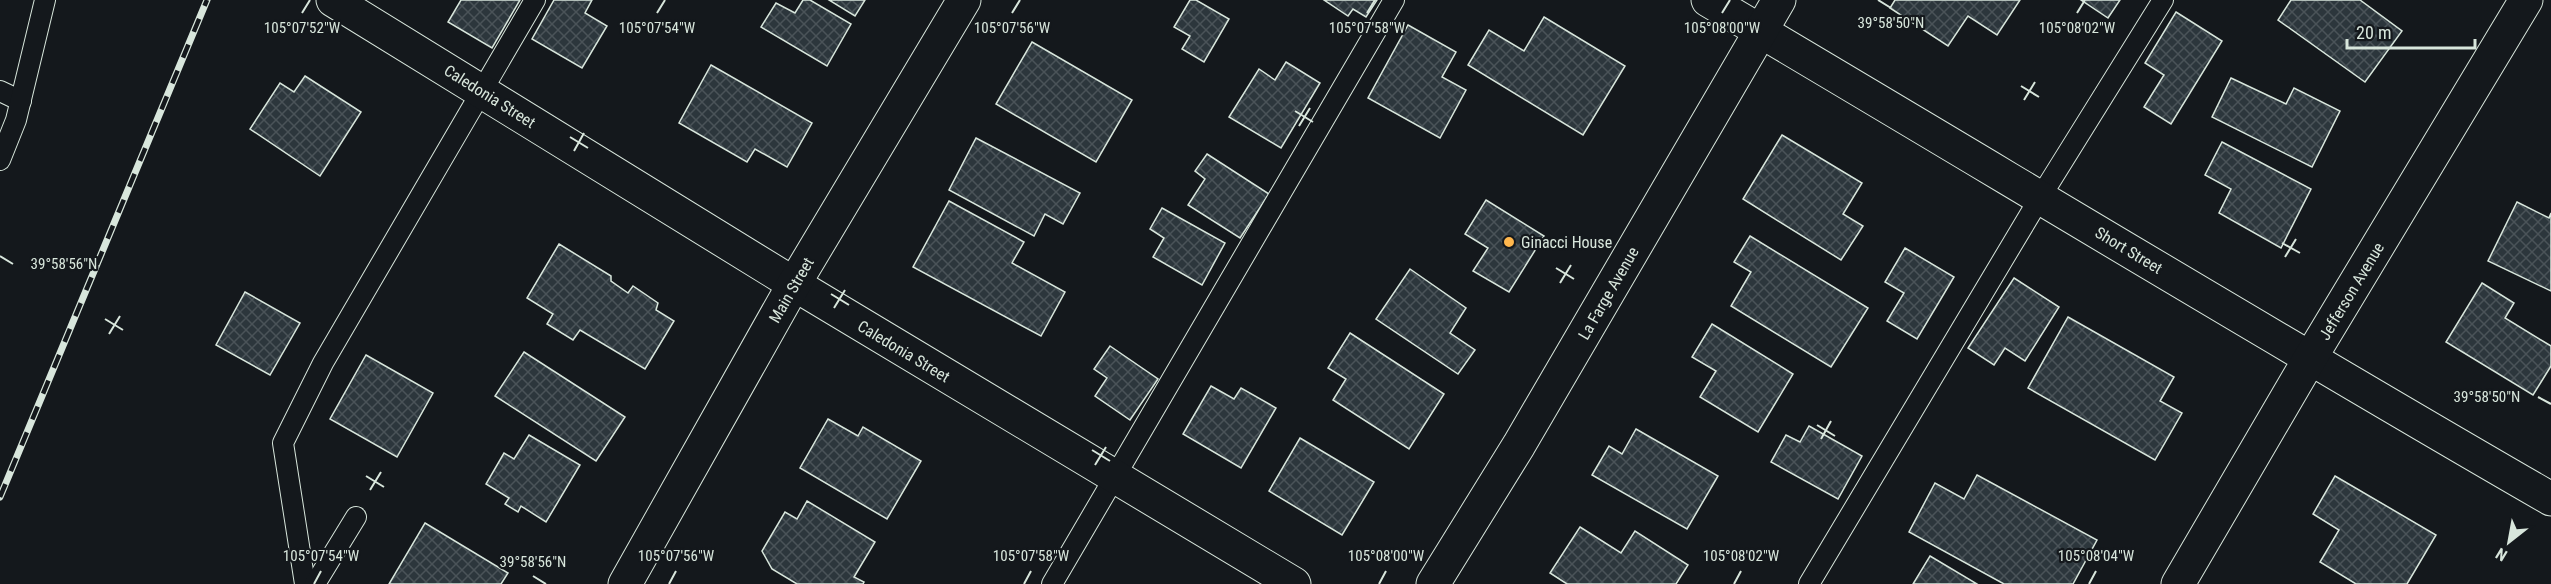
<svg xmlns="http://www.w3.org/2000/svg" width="2551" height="584" font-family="'Roboto Condensed',sans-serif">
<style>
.building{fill:url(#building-cross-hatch);stroke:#d8e6dc;stroke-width:1.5}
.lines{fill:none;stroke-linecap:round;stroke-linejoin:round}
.lane-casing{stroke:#d8e6dc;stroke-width:22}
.street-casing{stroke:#d8e6dc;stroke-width:35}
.secondary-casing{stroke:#d8e6dc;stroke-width:35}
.lane{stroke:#14181c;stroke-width:20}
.street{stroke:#14181c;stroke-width:33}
.secondary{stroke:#14181c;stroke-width:33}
.rail-casing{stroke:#d8e6dc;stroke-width:7}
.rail{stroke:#14181c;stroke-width:4.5;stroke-dasharray:14;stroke-linecap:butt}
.ticks{fill:none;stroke:#d8e6dc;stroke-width:2}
.poi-dot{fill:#ffb74d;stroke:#14181c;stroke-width:2}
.labels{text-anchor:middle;stroke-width:4.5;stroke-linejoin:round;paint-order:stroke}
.street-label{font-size:16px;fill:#d8e6dc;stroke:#14181c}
.poi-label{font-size:16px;fill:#d8e6dc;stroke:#14181c;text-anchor:start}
.ticks-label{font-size:15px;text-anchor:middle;fill:#d8e6dc;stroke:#14181c;stroke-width:4.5;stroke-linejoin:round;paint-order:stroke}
</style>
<defs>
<pattern id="building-cross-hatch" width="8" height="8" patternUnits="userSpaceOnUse" patternTransform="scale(1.5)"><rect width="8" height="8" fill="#2c363c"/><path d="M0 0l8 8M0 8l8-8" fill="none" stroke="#4a5358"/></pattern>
</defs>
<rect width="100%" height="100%" fill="#14181c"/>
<g class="building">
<polygon points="461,0 520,0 492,48 448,22"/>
<polygon points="554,0 592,0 585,13 607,26 582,68 532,39"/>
<polygon points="803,0 810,0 851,24 827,66 761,27 776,3 795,13"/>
<polygon points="829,0 865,0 855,16"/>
<polygon points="1190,0 1196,0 1229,19 1204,62 1182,49 1190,36 1174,27"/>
<polygon points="1324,0 1377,0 1366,17 1353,9 1348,16"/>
<polygon points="1895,0 2020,0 1997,35 1968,16 1948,46 1890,8"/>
<polygon points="2081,0 2120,0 2108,18"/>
<polygon points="2291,0 2360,0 2402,31 2365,82 2278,20"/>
<polygon points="2176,12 2222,41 2171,124 2144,107 2164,75 2145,63"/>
<polygon points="1544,17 1625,66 1583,135 1468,65 1489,30 1524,51"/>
<polygon points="1408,25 1456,52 1442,77 1466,90 1440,138 1368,98"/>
<polygon points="1032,42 1132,100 1096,162 996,104"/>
<polygon points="1286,62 1320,83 1281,148 1229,117 1259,69 1275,80"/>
<polygon points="711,65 812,123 787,167 755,149 747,162 679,123"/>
<polygon points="305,76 361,112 320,176 250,129 280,83 294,92"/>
<polygon points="2231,78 2286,104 2294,88 2340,111 2312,167 2212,117"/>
<polygon points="1782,135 1862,183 1843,214 1863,226 1841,260 1743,199"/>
<polygon points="976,138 1080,193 1063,224 1045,214 1034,236 949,190"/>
<polygon points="2222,142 2311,189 2281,248 2219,213 2231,189 2205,175"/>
<polygon points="1207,154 1269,194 1240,238 1188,205 1205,179 1195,171"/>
<polygon points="1486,200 1544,236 1509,292 1473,271 1488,248 1465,234"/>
<polygon points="949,201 1024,242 1012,263 1065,292 1041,336 913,267"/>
<polygon points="2517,202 2549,218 2551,213 2551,291 2488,261"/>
<polygon points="1162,208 1225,243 1202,285 1153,257 1164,238 1150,229"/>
<polygon points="1750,236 1868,308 1831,367 1731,306 1751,272 1734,262"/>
<polygon points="559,244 611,276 611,281 628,293 633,286 658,303 656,310 674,321 645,369 580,330 573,340 547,324 553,314 527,298"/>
<polygon points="1905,248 1954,277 1917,339 1887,321 1904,293 1885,282"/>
<polygon points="1410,269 1466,308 1450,333 1475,350 1458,374 1376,319"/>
<polygon points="2014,278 2059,307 2025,361 2005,348 1994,365 1968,348"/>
<polygon points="2482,283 2514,303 2505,318 2551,346 2551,366 2533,395 2446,342"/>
<polygon points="245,292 300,323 270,375 216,345"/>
<polygon points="2068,317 2174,377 2160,401 2182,413 2155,460 2028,388"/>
<polygon points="1712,324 1793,374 1758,432 1700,397 1716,371 1692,357"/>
<polygon points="1350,333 1444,394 1409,449 1333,400 1346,379 1328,368"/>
<polygon points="1110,346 1158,379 1130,420 1095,396 1107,378 1094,369"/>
<polygon points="524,352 625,417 596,461 495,396"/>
<polygon points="366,355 433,393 397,457 330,419"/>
<polygon points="1211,386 1234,399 1241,388 1276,408 1241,468 1183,434"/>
<polygon points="828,419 858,436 863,427 921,461 887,519 800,468"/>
<polygon points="1809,426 1862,456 1838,499 1771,462 1786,435 1800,442"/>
<polygon points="1636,429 1718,476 1687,529 1592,475 1609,446 1622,454"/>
<polygon points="529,435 580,465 546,522 521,506 518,512 505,504 509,498 486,484 504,453 514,459"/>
<polygon points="1300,438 1374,482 1342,535 1269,491"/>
<polygon points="1977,475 2097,540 2073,584 2004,584 1909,532 1935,483 1964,499"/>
<polygon points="2335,476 2436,535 2407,584 2356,584 2320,562 2339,530 2313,514"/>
<polygon points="807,501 875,542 854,577 864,582 863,584 797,584 772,569 762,551 785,512 797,519"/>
<polygon points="425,523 508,573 501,584 389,584"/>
<polygon points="1580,527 1621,553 1635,531 1688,565 1676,584 1567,584 1550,573"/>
<polygon points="1930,556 1977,584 1913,584"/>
</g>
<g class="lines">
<g class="lane-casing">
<g id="lane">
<polyline points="0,91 21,101"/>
<polyline points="0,160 16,120 45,0"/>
<polyline points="305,584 283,443 323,363 535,0"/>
<polyline points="315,584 356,517"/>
<polyline points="1052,584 1394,0"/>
<polyline points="1809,584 2041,196 2163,0"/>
</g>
</g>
<g class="street-casing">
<g id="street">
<polyline points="333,0 794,284 1294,584"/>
<path d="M1708,0C1989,166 2268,336 2551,499"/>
<polyline points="1433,584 1519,445 1779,0"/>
<polyline points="2178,584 2309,360 2526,0"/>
</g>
</g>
<g class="secondary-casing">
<polyline id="secondary" points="625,584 794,284 964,0"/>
</g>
<use href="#lane" class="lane"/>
<use href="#street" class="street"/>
<use href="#secondary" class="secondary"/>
<g class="rail-casing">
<polyline id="rail" points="0,497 207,0"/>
</g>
<use href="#rail" class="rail"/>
</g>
<path class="ticks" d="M1878,0L1891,8M302,13L310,0M657,13L665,0M1012,13L1020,0M1367,13L1375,0M1722,13L1730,0M2077,13L2085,0M2021,86L2039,97M2024,100L2035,82M1295,111L1313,122M1299,126L1310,108M570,137L588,148M574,151L584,133M2282,243L2300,253M0,256L13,264M2285,257L2296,239M1556,268L1574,279M1560,283L1571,265M831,294L849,305M834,308L845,290M105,319L123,330M109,334L120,316M2538,397L2551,404M1817,425L1835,436M1821,439L1831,421M1092,450L1110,461M1095,465L1106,447M366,476L384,487M370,490L381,472M533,576L546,584M314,584L321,571M669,584L676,571M1024,584L1031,571M1379,584L1386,571M1734,584L1741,571M2089,584L2096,571"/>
<circle class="poi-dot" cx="1509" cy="242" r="6"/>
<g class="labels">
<g class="street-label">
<text transform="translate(490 96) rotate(32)" y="6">Caledonia Street</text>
<text transform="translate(2129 250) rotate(31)" y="6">Short Street</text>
<text transform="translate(791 290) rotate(-60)" y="6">Main Street</text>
<text transform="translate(2351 291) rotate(-59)" y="6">Jefferson Avenue</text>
<text transform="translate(1608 293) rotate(-60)" y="6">La Farge Avenue</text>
<text transform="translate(904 351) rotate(31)" y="6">Caledonia Street</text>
</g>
<g class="poi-label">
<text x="1521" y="248">Ginacci House</text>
</g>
</g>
<g class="ticks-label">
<text x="1891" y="28">39°58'50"N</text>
<text x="302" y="33">105°07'52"W</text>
<text x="657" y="33">105°07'54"W</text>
<text x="1012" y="33">105°07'56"W</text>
<text x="1367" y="33">105°07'58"W</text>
<text x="1722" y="33">105°08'00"W</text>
<text x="2077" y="33">105°08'02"W</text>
<text x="64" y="269">39°58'56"N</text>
<text x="2487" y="402">39°58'50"N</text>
<text x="321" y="561">105°07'54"W</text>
<text x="676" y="561">105°07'56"W</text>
<text x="1031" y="561">105°07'58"W</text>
<text x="1386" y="561">105°08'00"W</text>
<text x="1741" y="561">105°08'02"W</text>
<text x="2096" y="561">105°08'04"W</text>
<text x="533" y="567">39°58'56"N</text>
</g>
<g transform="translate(2509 542) rotate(211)" stroke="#14181c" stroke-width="4.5" paint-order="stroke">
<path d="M0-4.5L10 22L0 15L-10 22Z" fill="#d8e6dc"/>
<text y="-9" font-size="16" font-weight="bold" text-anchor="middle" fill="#d8e6dc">N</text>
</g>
<path d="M2347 39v9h128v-9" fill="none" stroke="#d8e6dc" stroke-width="3"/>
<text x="2356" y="39" font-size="18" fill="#d8e6dc" stroke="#14181c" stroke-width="4.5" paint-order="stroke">20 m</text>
</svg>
